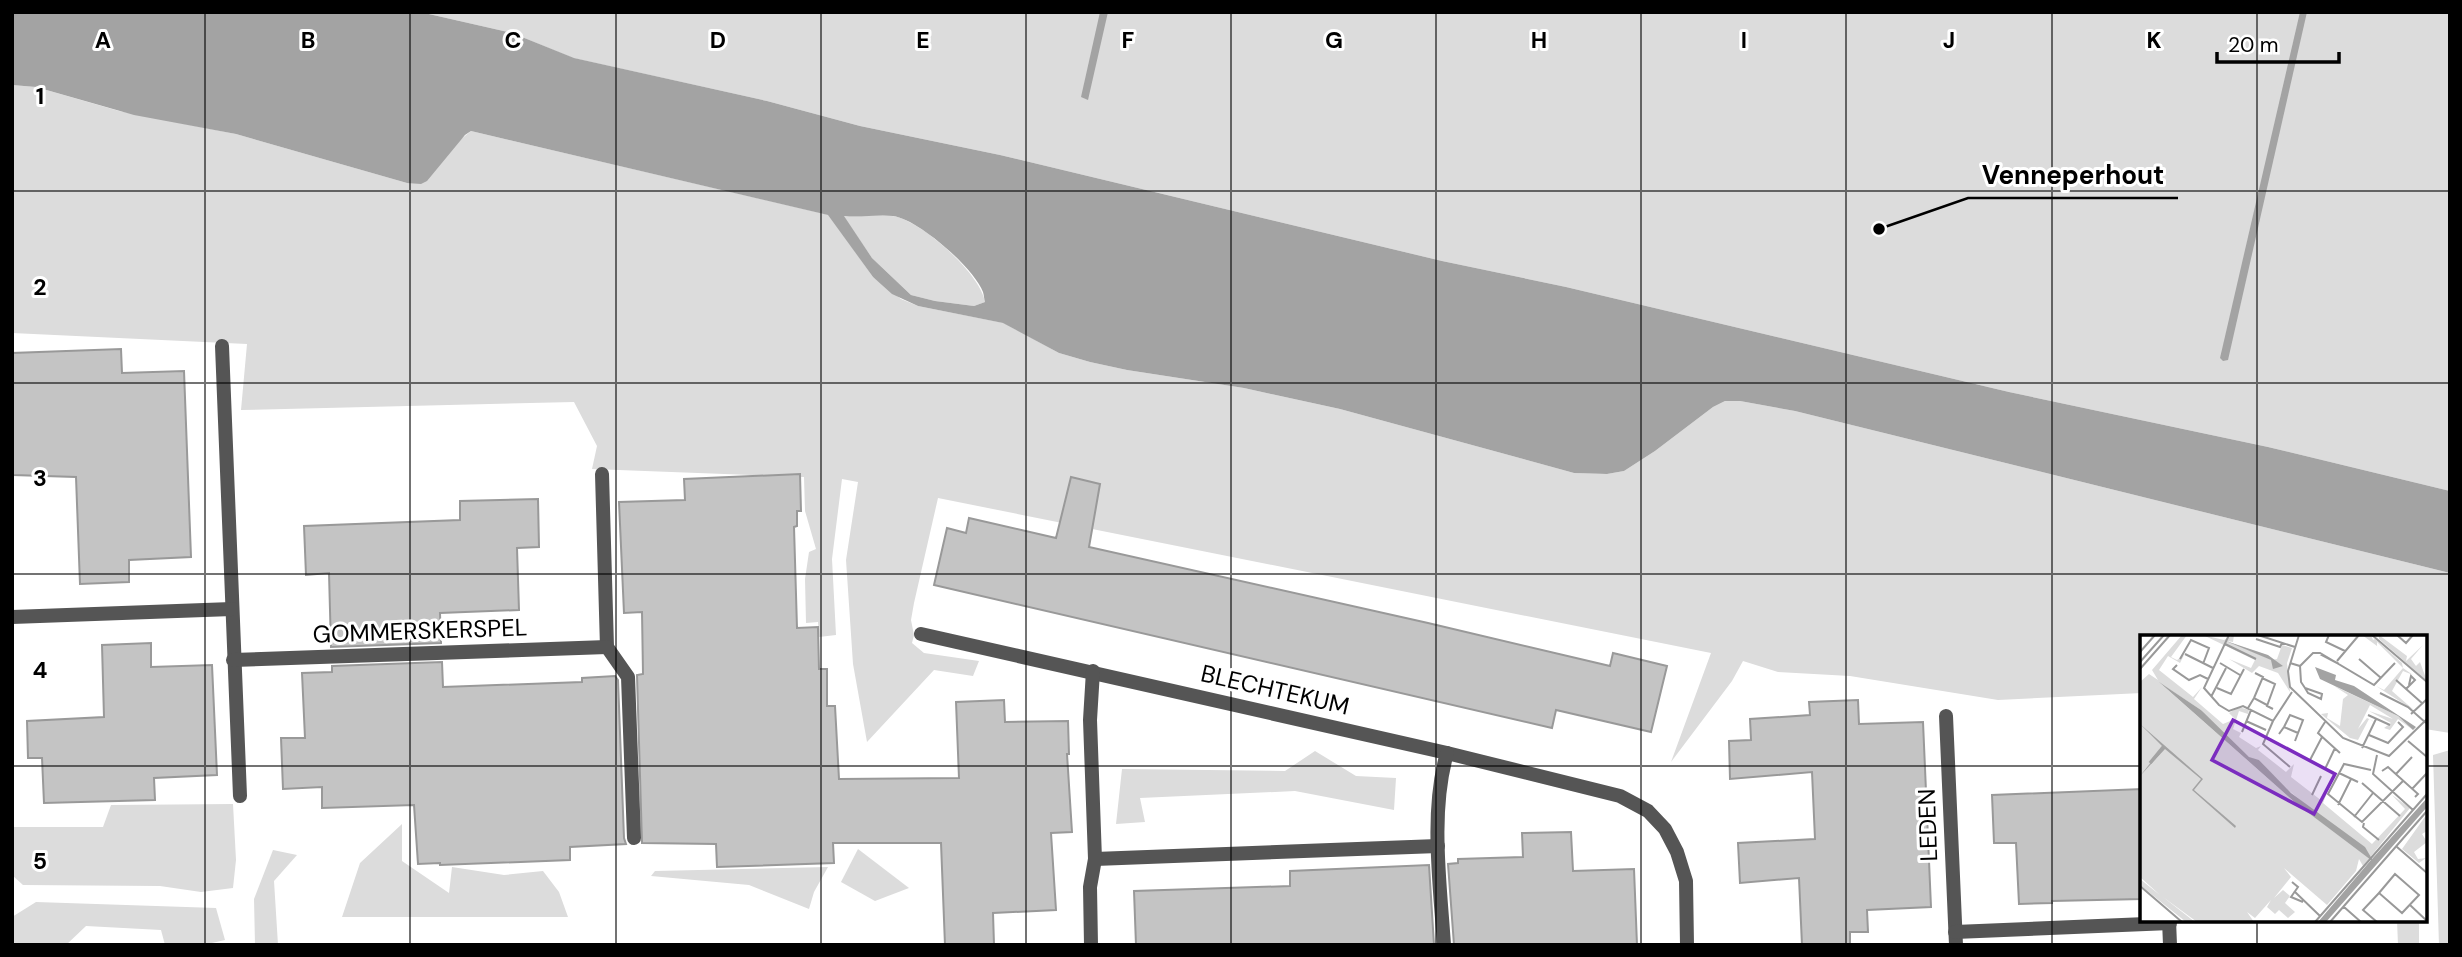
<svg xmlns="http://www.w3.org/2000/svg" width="2462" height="957" font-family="'DM Sans',sans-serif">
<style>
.green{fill:#dcdcdc}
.water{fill:#a3a3a3;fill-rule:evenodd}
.building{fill:#c4c4c4;stroke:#999;stroke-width:2}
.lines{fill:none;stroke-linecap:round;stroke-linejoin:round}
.street{stroke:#555;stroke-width:14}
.grid{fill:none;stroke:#000;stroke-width:2;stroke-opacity:0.55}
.labels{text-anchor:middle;stroke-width:6;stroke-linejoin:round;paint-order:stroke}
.street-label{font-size:24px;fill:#000;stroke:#fff}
.inset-river{fill:none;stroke:#a3a3a3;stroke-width:3.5}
.inset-road{fill:none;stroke:#999;stroke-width:2}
.view{fill:#7b2cbf;fill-opacity:0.15;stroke:#7b2cbf;stroke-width:3.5}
.inset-edge{fill:none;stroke:#000;stroke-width:3.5}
.grid-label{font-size:23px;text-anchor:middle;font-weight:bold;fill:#000;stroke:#fff;stroke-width:6;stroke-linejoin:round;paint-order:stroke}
.leader{fill:none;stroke:#000;stroke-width:2.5}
.callout-dot{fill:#000;stroke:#fff;stroke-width:2.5}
.callout-label{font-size:26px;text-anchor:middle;font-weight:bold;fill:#000;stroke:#fff;stroke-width:6;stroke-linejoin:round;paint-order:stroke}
</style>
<rect width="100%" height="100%" fill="#fff"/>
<g class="green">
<polygon points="420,12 2450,12 2450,491 2268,447 2009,392 1566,287 1442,261 1000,155 860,126 767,101 573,58 512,33"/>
<polygon points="12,85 36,87 119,111 236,134 407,183 471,131 829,215 873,277 901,299 918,306 1004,323 1059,353 1090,362 1127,370 1244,388 1340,409 1574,473 1607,474 1624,471 1655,451 1713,407 1725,401 1740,401 1795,411 2450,573 2450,733 2425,729 2425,637 2142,637 2142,693 1998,700 1850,676 1778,672 1743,661 1732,681 1671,762 1711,653 938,498 914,603 911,620 914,635 912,643 924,653 979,661 973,676 934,670 867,742 853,664 846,560 858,482 842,479 832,559 836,635 819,637 818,622 806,623 805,579 809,552 816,549 805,511 804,477 592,469 597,446 574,402 241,410 247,344 12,333"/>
<path d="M843,216C860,218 876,214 892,216C920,219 981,274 985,302L974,306L935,301L911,295L872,258Z"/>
<polygon points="2450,750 2450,945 2439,945 2433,755"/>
<polygon points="1315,751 1356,776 1396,778 1394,810 1295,791 1140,798 1145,822 1116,824 1122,769 1285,771"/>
<polygon points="233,804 236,860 233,888 201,892 160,886 23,885 12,875 12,827 103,827 111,805"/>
<polygon points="402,824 402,861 449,893 452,867 504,875 543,871 559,892 568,917 342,917 360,863"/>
<polygon points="858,849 909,888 875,901 841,882"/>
<polygon points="273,850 297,855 274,881 278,945 255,945 254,899"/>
<polygon points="828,867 814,892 809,909 749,885 651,876 655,871"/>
<polygon points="36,902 216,908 225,940 203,945 165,945 161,930 86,926 66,945 12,945 12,917"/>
<polygon points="2397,920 2419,920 2419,945 2398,945"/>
</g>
<g class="water">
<path d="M12,12H420L512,33L574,58L767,101L860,126L1000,155L1442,261L1566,287L2009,392L2268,447L2450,491V573L1795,411L1740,401H1725L1713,407L1655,451L1624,471L1607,474L1574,473L1340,409L1244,388L1127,370L1090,362L1059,353L1003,323L918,306L892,294L873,277L828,215L471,131L465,135L427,181L421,184L407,183L236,134L134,115L36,87L12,85ZM844,216C860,218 877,214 893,216C918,219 974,268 983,292C984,295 984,299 985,302L974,306L935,301L911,295L872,258Z"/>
<polygon points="1100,12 1108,12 1088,100 1081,97"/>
<polygon points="2300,12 2307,12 2228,360 2223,361 2220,358"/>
</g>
<g class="building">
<polygon points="121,349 122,373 184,371 191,557 129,560 129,582 80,584 76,477 13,475 12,353"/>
<polygon points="800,474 801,511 797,511 797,526 794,527 797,628 818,627 819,669 827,669 827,706 835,706 839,779 959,778 956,702 1004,700 1005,722 1068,721 1069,754 1067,754 1072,832 1051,833 1056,910 993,913 994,945 945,945 941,843 833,843 834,863 717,867 716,844 642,843 637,675 643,674 642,612 624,613 619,502 685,500 684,479"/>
<polygon points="1071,477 1100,484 1089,547 1428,623 1610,666 1613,653 1667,666 1651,732 1556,710 1552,728 934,585 947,528 966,533 969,518 1056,538"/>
<polygon points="538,499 539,547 517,548 519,610 440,613 441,643 331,647 329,573 306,575 304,526 460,520 460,501"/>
<polygon points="151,643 151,667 212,665 217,775 154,778 155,800 44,803 42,758 28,758 27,721 104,717 102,645"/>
<polygon points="442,662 443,687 582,682 582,678 615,676 618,680 624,838 626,844 570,847 570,860 440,865 440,863 418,864 414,805 322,808 322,787 283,789 281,738 305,738 302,673 332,672 332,666"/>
<polygon points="1858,700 1859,724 1923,722 1931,907 1867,910 1868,932 1850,932 1850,945 1802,945 1799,878 1740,883 1738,843 1815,839 1812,772 1730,779 1729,741 1751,740 1750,719 1810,715 1809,702"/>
<polygon points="2142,789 2142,899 2052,901 2052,903 2019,904 2016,843 1994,843 1992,795"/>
<polygon points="1571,832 1573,871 1634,869 1637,945 1454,945 1448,864 1458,863 1458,859 1523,857 1522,833"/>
<polygon points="1429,865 1434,945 1136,945 1134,891 1290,886 1290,871"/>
</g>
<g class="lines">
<g class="street">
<polyline points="222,346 240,796"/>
<polyline points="602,474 607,647 628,677 634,838"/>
<polyline points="12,617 232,609"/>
<polyline points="921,634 1447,753 1620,796 1648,811 1665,829 1677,852 1686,881 1687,945"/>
<polyline points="233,660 607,647"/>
<polyline points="1946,716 1956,945"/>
<polyline points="1095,859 1438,846"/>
<polyline points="2169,920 2170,945"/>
<polyline points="1955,932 2170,923"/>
<polyline points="1091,945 1090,887 1095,859 1090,720 1093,671"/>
<path d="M1444,945C1440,884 1430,812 1447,753"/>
</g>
</g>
<path class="grid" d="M205,12V945M410,12V945M616,12V945M821,12V945M1026,12V945M1231,12V945M1436,12V945M1641,12V945M1846,12V945M2052,12V945M2257,12V637M12,191H2450M12,383H2450M12,574H2450M12,766H2142M2425,766H2450M2257,920V945"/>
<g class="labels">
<g class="street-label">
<text transform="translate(420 631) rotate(-2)" y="8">GOMMERSKERSPEL</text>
<text transform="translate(1275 690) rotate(13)" y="8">BLECHTEKUM</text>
<text transform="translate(1928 825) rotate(-92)" y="8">LEDEN</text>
</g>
</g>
<g transform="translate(2140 635)">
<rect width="287" height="287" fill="#fff"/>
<path d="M42,0H47L31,22L37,25L44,20L40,28L28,21L19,35L53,62L62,52L54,64L83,89L95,84L89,78L99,72L109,75L108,79L99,76L93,94L101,98L99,102L116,113L121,111L118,115L146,137L154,129L151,142L182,166L188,155L183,168L232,209L265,174L252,160L270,173L223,231L219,224L216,236L187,270L144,233L151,242L134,263L143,255L150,261L145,268L155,277L148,283L139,275L135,279L127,272L131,265L115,283L107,277L114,287H57L23,262L55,287H46L0,250V244L20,260L0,242V47L9,39L18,45L12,35ZM20,48L61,75L74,92L111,124L119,125L142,150L229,222L158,170ZM63,0L84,5L94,0L93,7L87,6L132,25L137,24L142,10L152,13L147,28L150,57L138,38L119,31L112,38L89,24L111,33L115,25ZM222,0H231L233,5L235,4L262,28L263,33L273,40L263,36L252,56L275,76L236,51L244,55L263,33L237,7V11ZM239,0L267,21L266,26L283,10L271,24L276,31L280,27L287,46L239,4ZM194,51L258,81L273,95L258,84L250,95L244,93L251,88L229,76L253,84L230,70L218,94L227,83L233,86L234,87L229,84L218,105L210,103L181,79L188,78L187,83L200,91L203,64L208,60ZM287,179V196L282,199L287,207L274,217L278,224L286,223L279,228L262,214Z" fill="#dcdcdc" fill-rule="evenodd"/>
<path d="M86,6L128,20L143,31L133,34L131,25ZM175,32L196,40L195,45L214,51L276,92L273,95L258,81L180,44ZM19,47L61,75L109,122L119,125L151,158L225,212L232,224L287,163V172L186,287H178L231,225L158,170ZM0,89L63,144L54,155L96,191L95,193L52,155L61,144L25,114L0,141L23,112Z" fill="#a3a3a3"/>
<path class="inset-river" d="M10,128L24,111"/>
<path class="inset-road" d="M89,0L64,53L79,70L89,76L103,71L133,86L152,57M118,0L155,12M159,0L148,36L150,52L203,103L249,121L287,84M189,0L186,7L205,16M232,0L287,47M257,0L266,8L273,0M116,4L140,12L142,8M85,9L116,24M0,17L15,0M45,19L73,33M180,19L199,29M40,24L51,5L69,13L63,29M219,24L241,43M197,26L219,0M0,27L24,0M80,28L100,40M150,28L160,31L173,18H180L234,50L255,28M37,30L33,34L49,45L60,40L68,44M160,31L161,47L165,53L168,58L181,64L182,59L165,53M0,34L30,0M122,43L135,49L127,71L133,74M256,45L283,69M77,53L91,59L104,34M266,54L275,45L271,41L269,50M240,58L268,72L286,88M71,62L86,33M114,63L123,42L115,38M108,73L114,63L127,70M271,79L287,64M228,80L250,90M106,86L126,95M133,86L123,109L150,132M185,87L178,98L200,118M144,92L150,80L163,85L155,106M102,97L111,75M139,99L144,92L158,98M229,100L248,108L263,92L258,87M268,106L287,122M222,113L236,84M237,120L233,139L273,175M170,125L182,102M185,134L195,113M231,135L204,129L188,159L222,187L263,146M242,136L248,132L278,159L275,162M199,138L218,147M256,139L272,122M222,148L260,181M272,154L287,138M172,160L181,141M198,170L211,144M214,182L233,158M224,188L223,192L239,205M257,212L287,238M255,239L279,260L262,278L239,258ZM152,247L158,252L151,262L163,267M0,251L42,287M154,256L180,281M270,270L287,286M204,272L221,287M175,287L287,159M190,287L287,176M237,287L223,275L239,258"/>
<path class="view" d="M93,85L195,139L174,179L72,125Z"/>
<rect width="287" height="287" class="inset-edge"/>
</g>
<g class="grid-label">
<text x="103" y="48">A</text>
<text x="308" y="48">B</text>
<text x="513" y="48">C</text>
<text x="718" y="48">D</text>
<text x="923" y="48">E</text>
<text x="1128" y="48">F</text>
<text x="1334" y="48">G</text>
<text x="1539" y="48">H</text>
<text x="1744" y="48">I</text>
<text x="1949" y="48">J</text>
<text x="2154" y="48">K</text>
<text x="40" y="104">1</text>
<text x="40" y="295">2</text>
<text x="40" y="486">3</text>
<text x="40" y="678">4</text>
<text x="40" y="869">5</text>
</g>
<path class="leader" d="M1879 229L1968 198H2178"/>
<circle class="callout-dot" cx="1879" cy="229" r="7"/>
<g class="callout-label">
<text x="2073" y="184">Venneperhout</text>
</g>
<rect width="2462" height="957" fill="none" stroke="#000000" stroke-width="28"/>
<path d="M2217 52v10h122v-10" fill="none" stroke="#000000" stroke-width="3.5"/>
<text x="2228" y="52" font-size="21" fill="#000000" stroke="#ffffff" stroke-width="5" paint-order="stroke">20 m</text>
</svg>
